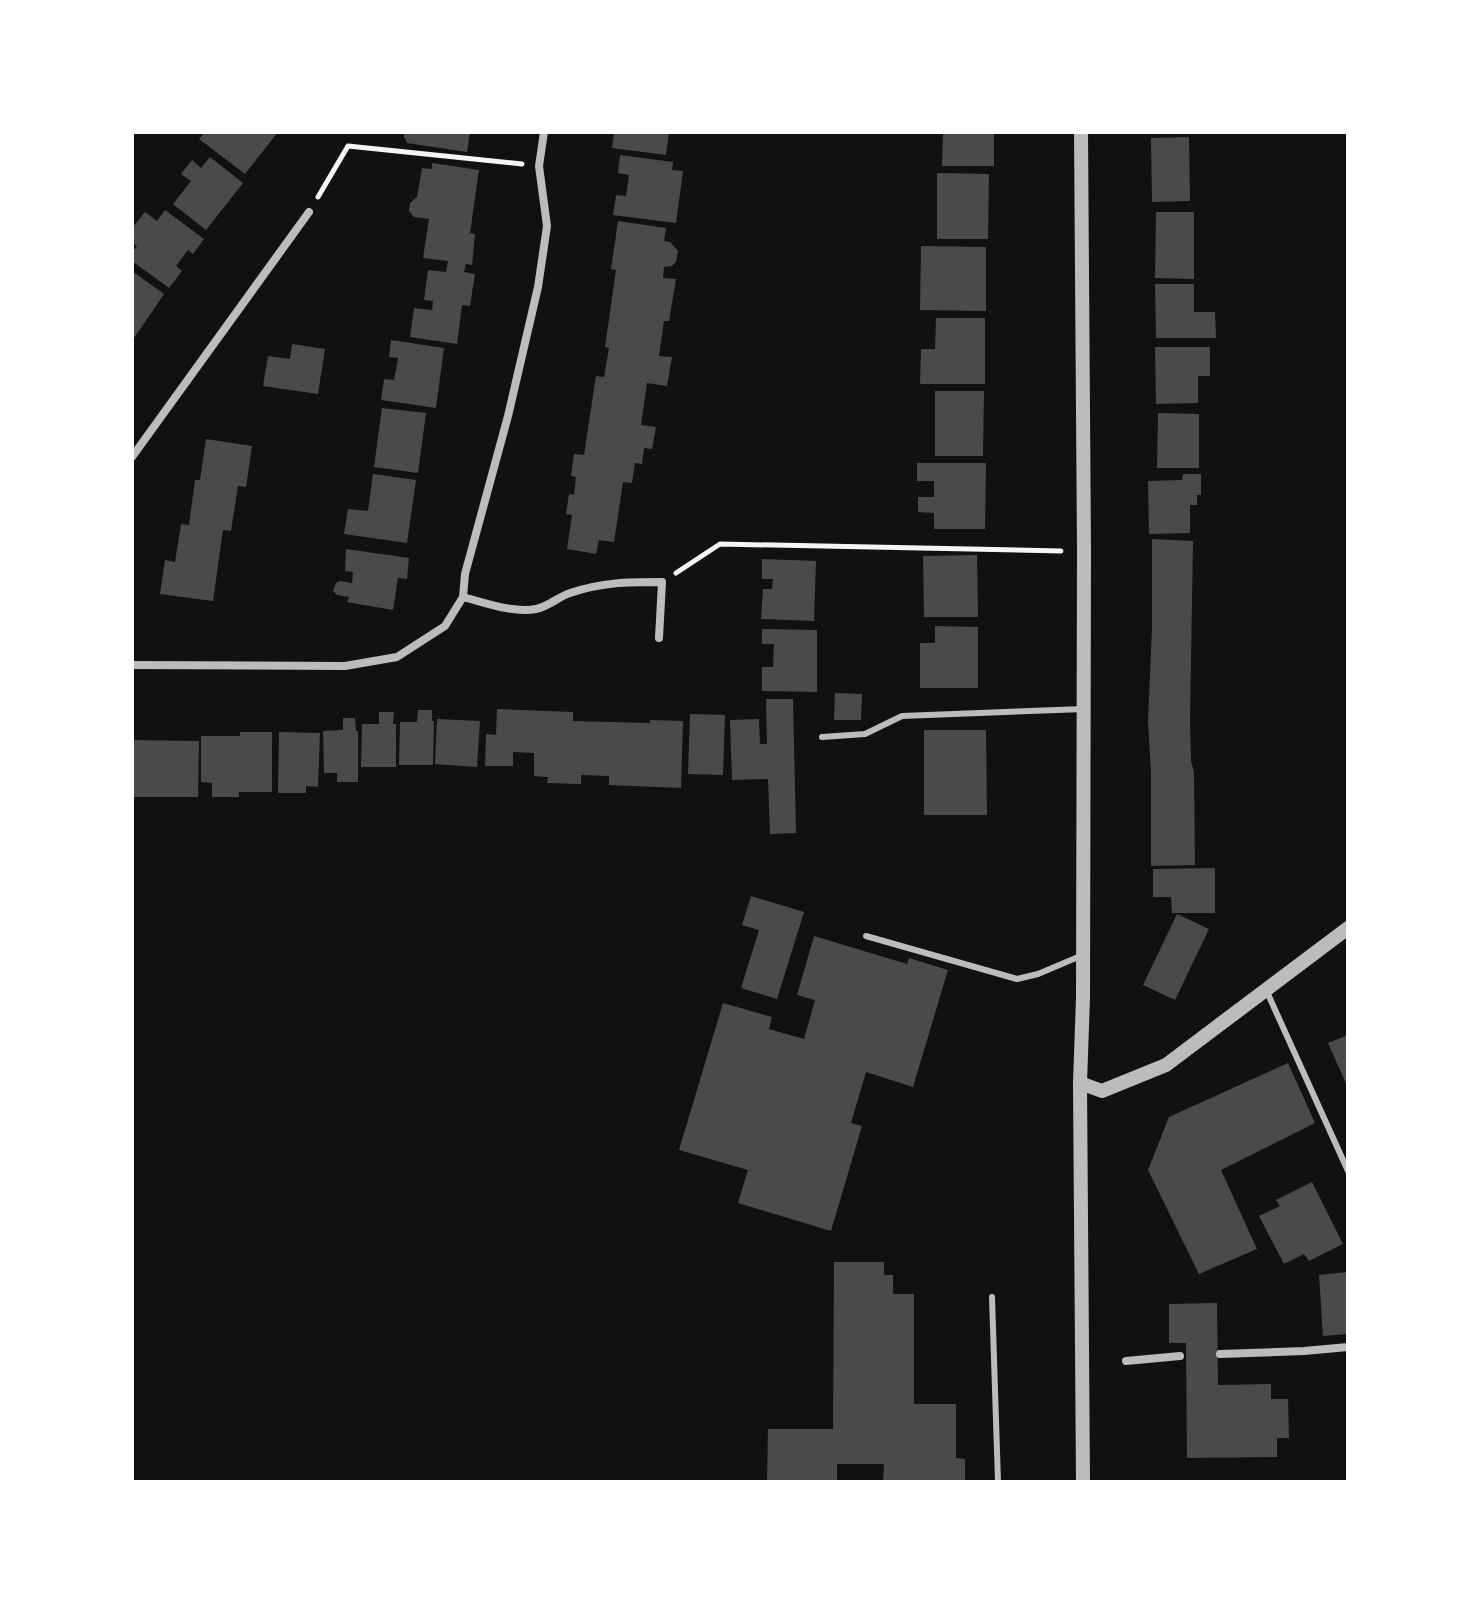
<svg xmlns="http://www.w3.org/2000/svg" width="1480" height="1614" font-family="Inter,sans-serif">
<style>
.building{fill:#4a4a4a}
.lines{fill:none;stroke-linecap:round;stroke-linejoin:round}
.path{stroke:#f5f5f5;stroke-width:5}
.service{stroke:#bcbcbc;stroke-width:6}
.minor{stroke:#bcbcbc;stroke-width:8}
.tertiary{stroke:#bcbcbc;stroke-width:14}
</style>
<rect width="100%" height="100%" fill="#111"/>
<g class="building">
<polygon points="205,132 278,132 245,174 199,139"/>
<polygon points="404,132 470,132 467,152 407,143 404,137"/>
<polygon points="614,132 669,132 666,155 612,148"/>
<polygon points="943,132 994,132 994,166 942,166"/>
<polygon points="1189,137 1190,201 1152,202 1151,138"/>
<polygon points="620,155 673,162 672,170 683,171 676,223 613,215 616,195 626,196 629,175 618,173"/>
<polygon points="210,157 243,183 206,230 173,204 191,181 181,174 192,160 201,168"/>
<polygon points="432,163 479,170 470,233 475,234 472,265 466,264 464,272 475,274 470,306 462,305 457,344 410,337 414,308 432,310 433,301 424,300 428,270 446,272 448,261 423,258 429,219 414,217 409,211 410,203 417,197 422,168 432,169"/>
<polygon points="937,173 989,174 988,239 937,239"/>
<polygon points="165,210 204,239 193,254 188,250 176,266 182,271 169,288 132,261 132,253 137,246 132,243 132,228 145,212 157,221"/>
<polygon points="1156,212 1194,212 1194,279 1155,278"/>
<polygon points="618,221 666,228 664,241 670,242 678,251 676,262 672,266 664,267 663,278 676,279 669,321 664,321 659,356 672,357 667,386 647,383 641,425 656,427 652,449 644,448 642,464 635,463 632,483 623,482 614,542 599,540 596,554 567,549 572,515 566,514 569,494 574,495 576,477 571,476 574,454 584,455 596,376 604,377 609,348 605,347 616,270 611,269"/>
<polygon points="921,246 986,247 986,311 920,310"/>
<polygon points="132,271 164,294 132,341"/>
<polygon points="1155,284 1194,284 1194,312 1215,312 1216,338 1156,338"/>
<polygon points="936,318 985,318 985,384 920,384 921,349 935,349"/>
<polygon points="391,340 444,348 436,408 381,400 384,379 394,380 398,358 389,357"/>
<polygon points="292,344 325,349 318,394 263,386 268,356 290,359"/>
<polygon points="1155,347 1210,347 1210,376 1198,376 1198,403 1156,404"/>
<polygon points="935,391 984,391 983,456 935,456"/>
<polygon points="382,408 426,413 418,473 374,467"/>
<polygon points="1158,413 1199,414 1199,468 1157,468"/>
<polygon points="206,439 252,446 246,487 238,486 231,531 223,530 213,601 160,594 165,560 175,562 181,524 189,525 195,480 200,480"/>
<polygon points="917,463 986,463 985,529 934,529 934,513 918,512 918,497 934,497 934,481 917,481"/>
<polygon points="373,474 416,480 407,543 344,534 348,509 368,511"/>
<polygon points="1183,474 1201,474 1201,495 1197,495 1197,505 1190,505 1190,533 1149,534 1148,481 1182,480"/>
<polygon points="1152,539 1193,541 1190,721 1191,761 1194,772 1195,865 1151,866 1151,772 1148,721 1152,629"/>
<polygon points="346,549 409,558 407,579 398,578 393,610 347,602 349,597 337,595 333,591 336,583 340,581 352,583 353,572 345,571"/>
<polygon points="977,555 978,617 924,617 923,556"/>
<polygon points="762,559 816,561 814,621 761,619 763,589 772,589 773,579 762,579"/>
<polygon points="935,626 978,627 978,688 920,688 920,643 935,643"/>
<polygon points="762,629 817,630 817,692 762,691 762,667 773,667 774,644 762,644"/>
<polygon points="835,693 862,694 861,720 834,720"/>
<polygon points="766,699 793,699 796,833 770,834 768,779 732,780 730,720 759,719 760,744 767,744"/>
<polygon points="497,709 573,712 573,721 650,723 650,720 683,721 681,788 609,785 609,776 581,775 581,784 547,783 548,777 534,776 534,753 513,752 513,766 485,766 486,734 496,735"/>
<polygon points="418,710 432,710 432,721 434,721 433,765 399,765 400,722 417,722"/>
<polygon points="379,712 394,712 393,724 396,724 396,767 361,767 362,724 379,724"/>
<polygon points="690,714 725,715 723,775 688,774"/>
<polygon points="343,718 355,718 356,731 358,731 358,782 337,782 337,773 324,773 323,731 343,730"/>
<polygon points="437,719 480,721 477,767 435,764"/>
<polygon points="924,730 986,730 987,815 924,815"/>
<polygon points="240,732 272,732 272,792 239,792 239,797 212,797 212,783 201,782 201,736 240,736"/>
<polygon points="279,732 320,733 318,787 306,786 306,793 278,793"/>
<polygon points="132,740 199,741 198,797 132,797"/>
<polygon points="1215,868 1215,913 1172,913 1171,897 1153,897 1153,869"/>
<polygon points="751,896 804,912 777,999 741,988 759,930 742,925"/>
<polygon points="1177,914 1209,929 1175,1000 1143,985"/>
<polygon points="814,936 907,964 909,958 948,970 913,1087 866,1072 851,1123 862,1126 831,1231 738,1203 748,1170 679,1150 723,1003 772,1017 769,1029 804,1039 815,1000 797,995"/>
<polygon points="1348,1035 1348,1088 1328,1043"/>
<polygon points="1288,1063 1315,1123 1221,1170 1257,1249 1199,1274 1148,1170 1169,1117"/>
<polygon points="1312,1182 1343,1244 1309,1261 1304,1254 1284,1264 1259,1216 1280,1206 1276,1200"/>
<polygon points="834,1262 884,1262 884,1275 893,1275 893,1294 914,1294 914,1404 956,1404 956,1458 965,1459 965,1482 883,1482 884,1464 837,1464 837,1482 767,1482 768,1429 833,1429"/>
<polygon points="1348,1272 1348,1334 1323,1336 1319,1275"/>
<polygon points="1217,1303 1218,1385 1271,1384 1271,1399 1288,1399 1289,1438 1277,1438 1277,1457 1187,1458 1186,1343 1169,1343 1169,1304"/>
</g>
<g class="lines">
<g class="path">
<polyline points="318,197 348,146 522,164"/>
<polyline points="676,573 720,544 1061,551"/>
</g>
<g class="service">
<polyline points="822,737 865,734 902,716 1084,709"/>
<polyline points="866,936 1017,979 1038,974 1083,955"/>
<polyline points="1267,992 1348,1171"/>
<polyline points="992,1297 998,1482"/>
</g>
<g class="minor">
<polyline points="132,457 309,212"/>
<path d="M463,597C486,603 512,613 536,609C548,607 558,597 570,593C603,582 628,582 662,582L659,638"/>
<polyline points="132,665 345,666 397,657 445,626 463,597 465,574 508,416 538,287 547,226 539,166 544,132"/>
<polyline points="1220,1354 1304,1351 1348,1347"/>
<polyline points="1126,1361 1180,1356"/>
</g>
<g class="tertiary">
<polyline points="1081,132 1084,552 1083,998 1080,1083 1083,1482"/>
<polyline points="1080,1083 1102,1091 1166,1065 1348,928"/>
</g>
</g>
<rect width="1480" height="1614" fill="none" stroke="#ffffff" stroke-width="268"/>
</svg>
